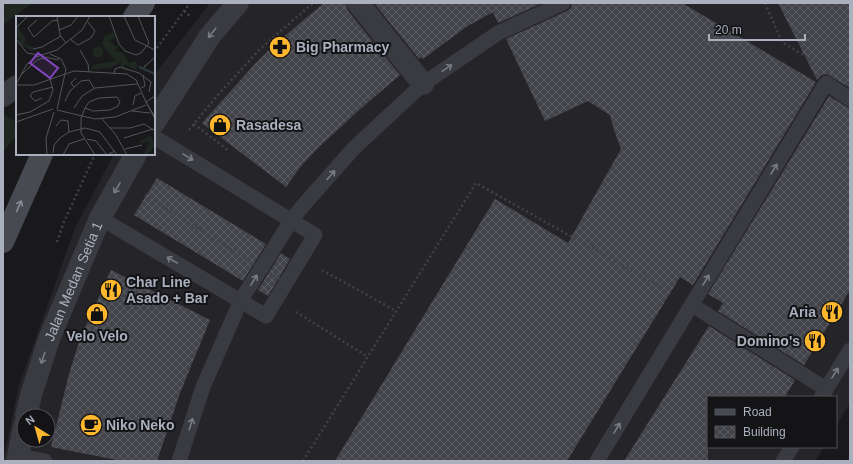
<svg xmlns="http://www.w3.org/2000/svg" width="853" height="464" font-family="Helvetica,sans-serif">
<style>
.built{fill:#252529;fill-rule:evenodd}
.grass{fill:#1e2820}
.building{fill:url(#building-cross-hatch)}
.lines{fill:none;stroke-linecap:round;stroke-linejoin:round}
.path{stroke:#404248;stroke-width:2.5;stroke-dasharray:2 3;stroke-linecap:butt}
.lane{stroke:#3a3b41;stroke-width:15}
.street{stroke:#3a3b41;stroke-width:22}
.secondary{stroke:#474a51;stroke-width:22}
.path-bridge{stroke:#404248;stroke-width:2.5;stroke-dasharray:2 3;stroke-linecap:butt}
.oneway{stroke:#787b85}
.oneway2{stroke:#878c97}
.labels{text-anchor:middle;stroke-width:4;stroke-linejoin:round;paint-order:stroke}
.poi-label{font-size:14px;font-weight:bold;fill:#aab0bd;stroke:#141417;text-anchor:start}
.street-label{font-size:14px;fill:#aab0bd;stroke:#141417}
.inset-river{fill:none;stroke:#2d3942;stroke-width:2}
.inset-road{fill:none;stroke:#53555c;stroke-width:1}
.view{fill:#8446bf;fill-opacity:0.15;stroke:#8446bf;stroke-width:2}
.inset-edge{fill:none;stroke:#aab0bd;stroke-width:2}
</style>
<defs>
<pattern id="building-cross-hatch" width="8" height="8" patternUnits="userSpaceOnUse"><rect width="8" height="8" fill="#434449"/><path d="M0 0l8 8M0 8l8-8" fill="none" stroke="#5b5c61"/></pattern>
</defs>
<rect width="100%" height="100%" fill="#19191c"/>
<path class="built" d="M210,3H850V403L836,426V397H708V447H824L815,461H3L19,385L75,228L114,154H154V75ZM24,416H48V440H24Z"/>
<g class="grass">
<polygon points="3,3 32,3 3,25"/>
<polygon points="3,113 17,123 17,135 3,152"/>
</g>
<g class="building">
<polygon points="324,3 346,3 348,11 400,75 358,111 319,147 301,166 286,187 202,123 254,65 274,45"/>
<polygon points="374,3 542,3 498,23 493,12 466,27 423,59 421,57 419,59"/>
<polygon points="572,3 682,3 816,82 693,285 680,277 567,461 335,461 495,199 568,243 621,149 614,130 610,115 588,101 545,121 506,39 567,11 571,8"/>
<polygon points="778,3 850,3 850,88 827,74 821,75 817,80"/>
<polygon points="829,96 845,106 850,108 850,290 804,365 718,311 723,303 708,294"/>
<polygon points="157,178 266,244 243,281 134,215"/>
<polygon points="281,253 290,259 268,296 258,290"/>
<polygon points="111,270 210,320 180,393 157,461 122,461 51,447 69,374 80,339"/>
<polygon points="709,326 795,380 785,397 708,397 708,461 624,461"/>
</g>
<g class="lines">
<g class="path">
<polyline points="765,3 782,42 815,62"/>
<polyline points="184,11 191,17"/>
<polyline points="154,52 190,3"/>
<polyline points="194,124 229,151"/>
<polyline points="189,130 217,96 260,49 313,3"/>
<polyline points="145,195 240,255"/>
<polyline points="57,242 64,222 95,154"/>
<polyline points="322,270 396,311"/>
<polyline points="296,312 368,357"/>
<polyline points="303,461 476,183 670,292"/>
</g>
<g class="lane">
<polyline points="100,218 266,316 315,235 154,137"/>
<polyline points="692,305 826,389"/>
<polyline points="822,396 850,350"/>
<polyline points="17,456 45,461"/>
<polyline points="179,461 203,387 241,300 291,221 301,208 354,148 423,84 498,33 563,3"/>
<polyline points="597,461 826,83 850,99"/>
<polyline points="783,461 792,447"/>
</g>
<g class="street">
<polyline points="358,3 423,84"/>
<polyline points="3,96 17,86"/>
<polyline points="154,123 210,36 238,3"/>
<path id="s1" d="M26,416L31,395L49,339L100,218L136,154"/>
<polyline points="17,461 24,426"/>
</g>
<g class="secondary">
<polyline points="134,17 144,3"/>
<polyline points="3,242 42,154"/>
</g>
<polyline class="path-bridge" points="244,258 290,285"/>
</g>
<defs><path id="oneway-shaft" d="M-6 0H5M1.5-3L5.5 0L1.5 3" fill="none" stroke-width="1.6" stroke-linecap="round" stroke-linejoin="round"/></defs>
<g class="oneway">
<use href="#oneway-shaft" transform="translate(212 33) rotate(129)"/>
<use href="#oneway-shaft" transform="translate(447 68) rotate(-34)"/>
<use href="#oneway-shaft" transform="translate(188 157) rotate(31)"/>
<use href="#oneway-shaft" transform="translate(774 169) rotate(-59)"/>
<use href="#oneway-shaft" transform="translate(331 175) rotate(-49)"/>
<use href="#oneway-shaft" transform="translate(117 188) rotate(120)"/>
<use href="#oneway-shaft" transform="translate(172 260) rotate(-150)"/>
<use href="#oneway-shaft" transform="translate(254 280) rotate(-58)"/>
<use href="#oneway-shaft" transform="translate(706 280) rotate(-59)"/>
<use href="#oneway-shaft" transform="translate(43 358) rotate(108)"/>
<use href="#oneway-shaft" transform="translate(835 373) rotate(-58)"/>
<use href="#oneway-shaft" transform="translate(191 424) rotate(-72)"/>
<use href="#oneway-shaft" transform="translate(617 428) rotate(-59)"/>
</g>
<use class="oneway2" href="#oneway-shaft" transform="translate(19 206) rotate(-66)"/>
<defs>
<g id="pharmacy-disc" transform="scale(1.15)"><circle r="9.5" fill="#ffb82e" stroke="#141417"/><path d="M-2-6h4v4h4v4h-4v4h-4v-4h-4v-4h4Z" fill="#111"/></g>
<g id="shop-disc" transform="scale(1.15)"><circle r="9.5" fill="#ffb82e" stroke="#141417"/><path d="M-5-2.5h2.3a2.7 3.5 0 0 1 5.4 0H5L5.5 6h-11ZM-1.5-2.5h3a1.5 2.3 0 0 0-3 0Z" fill="#111"/></g>
<g id="restaurant-disc" transform="scale(1.15)"><circle r="9.5" fill="#ffb82e" stroke="#141417"/><path d="M-5-6h1v4h1v-4h1v4h1v-4h1v5L-1.5 .5V6h-2V.5L-5-1ZM5-6V6H3V1.5H1.5Q1.5-4 5-6Z" fill="#111"/></g>
<g id="cafe-disc" transform="scale(1.15)"><circle r="9.5" fill="#ffb82e" stroke="#141417"/><path d="M-5.5-4.5H6V0H3Q3 3.5 0 3.5H-2.5Q-5.5 3.5-5.5 0ZM3-3.2v2h1.7v-2ZM-6 4.5H4V6H-6Z" fill="#111"/></g>
</defs>
<g fill-rule="evenodd">
<use href="#pharmacy-disc" x="280" y="47"/>
<use href="#shop-disc" x="220" y="125"/>
<use href="#restaurant-disc" x="111" y="290"/>
<use href="#restaurant-disc" x="832" y="312"/>
<use href="#shop-disc" x="97" y="314"/>
<use href="#restaurant-disc" x="815" y="341"/>
<use href="#cafe-disc" x="91" y="425"/>
</g>
<g class="labels">
<g class="poi-label">
<text x="296" y="52">Big Pharmacy</text>
<text x="236" y="130">Rasadesa</text>
<text x="126" y="287">Char Line<tspan x="126" dy="16">Asado + Bar</tspan></text>
<text x="816" y="317" text-anchor="end">Aria</text>
<text x="97" y="341" text-anchor="middle">Velo Velo</text>
<text x="800" y="346" text-anchor="end">Domino's</text>
<text x="106" y="430">Niko Neko</text>
</g>
<g class="street-label">
<text dy="5" stroke="none"><textPath href="#s1" startOffset="143">Jalan Medan Setia 1</textPath></text>
</g>
</g>
<g transform="translate(16 16)">
<rect width="139" height="139" fill="#19191c"/>
<path d="M76.5 36a5.5 5.5 0 1 1 11 0a5.5 5.5 0 1 1-11 0Z" fill="#1e2820"/>
<path d="M0,8L10,23L8,28L18,31L16,35L5,29L0,18ZM97,16L99,22L93,24L99,30H103L99,33L100,35L107,37L113,47L120,45L121,49L127,51L129,48L131,50L128,53L121,50L119,54L109,48L108,51H105V46L95,52L77,53L74,55L77,49L99,45L86,28L88,20ZM135,120L139,129L132,139H127L133,128L132,125L125,128L124,125Z" fill="#1e2820"/>
<path class="inset-river" d="M123,51L139,58"/>
<path class="inset-road" d="M41,0L44,19L50,27M93,0L103,28L109,35L120,39L125,37L133,27L122,0M108,0L119,24L139,34M21,4L12,12L18,21L36,5L42,4M1,11L12,0M43,14L55,9L62,0M0,23L11,37L23,39M54,23L62,29L75,22L79,15L72,6M17,33L26,31L45,20M64,34L72,48L73,56M34,38L45,43L50,53L41,93M128,51L139,41M6,58L21,44L30,41L42,44L43,42M98,58L99,53L104,51L123,57L135,66L133,76M0,68L11,48L20,41L41,34L66,14L74,0M0,69H18L58,55L111,58L120,64L130,86L139,80M58,71L55,67L60,62M125,72L129,70L127,59M26,82L19,85L14,80L17,76L37,71M49,85L54,75L65,65L73,64L78,72M117,89L119,80L125,77M58,92L66,80L79,72L121,68M69,92L77,95L94,94L102,90L104,86L101,81L83,82L73,86L69,92L65,102V117L79,139M41,94L79,103L99,101L130,89M116,95L134,97M0,99L14,96L33,85L37,74L34,63M139,101L130,86L139,103M86,103L100,119L111,139M0,106L37,93M40,110L45,104L52,105L53,116M94,112H114L128,108L139,115M108,122L137,113M71,123L80,125L91,139L99,135M109,133L126,129M37,137L38,129L44,122L53,116L69,112L84,116L101,139M31,139L30,122L38,96M47,139L53,128L68,123"/>
<path class="view" d="M22,37L42,52L34,62L14,47Z"/>
<rect width="139" height="139" class="inset-edge"/>
</g>
<rect width="853" height="464" fill="none" stroke="#aab0bd" stroke-width="8"/>
<rect x="707" y="396" width="130" height="52" fill="#141417" stroke="#505259"/>
<rect x="715" y="409" width="20" height="6" fill="#474a51" stroke="#505259"/>
<text x="743" y="416" font-size="12" fill="#aab0bd">Road</text>
<rect x="715" y="426" width="20" height="12" fill="url(#building-cross-hatch)" stroke="#505259"/>
<text x="743" y="436" font-size="12" fill="#aab0bd">Building</text>
<g transform="translate(36 428) rotate(323)"><circle r="19" fill="#141417" stroke="#505259"/>
<path d="M0-3L7 15L0 10L-7 15Z" fill="#ffb82e"/>
<text y="-6" font-size="11" font-weight="bold" text-anchor="middle" fill="#aab0bd">N</text>
</g>
<path d="M709 34v6h96v-6" fill="none" stroke="#aab0bd" stroke-width="2"/>
<text x="715" y="34" font-size="12" fill="#aab0bd" stroke="#141417" stroke-width="3" paint-order="stroke">20 m</text>
</svg>
